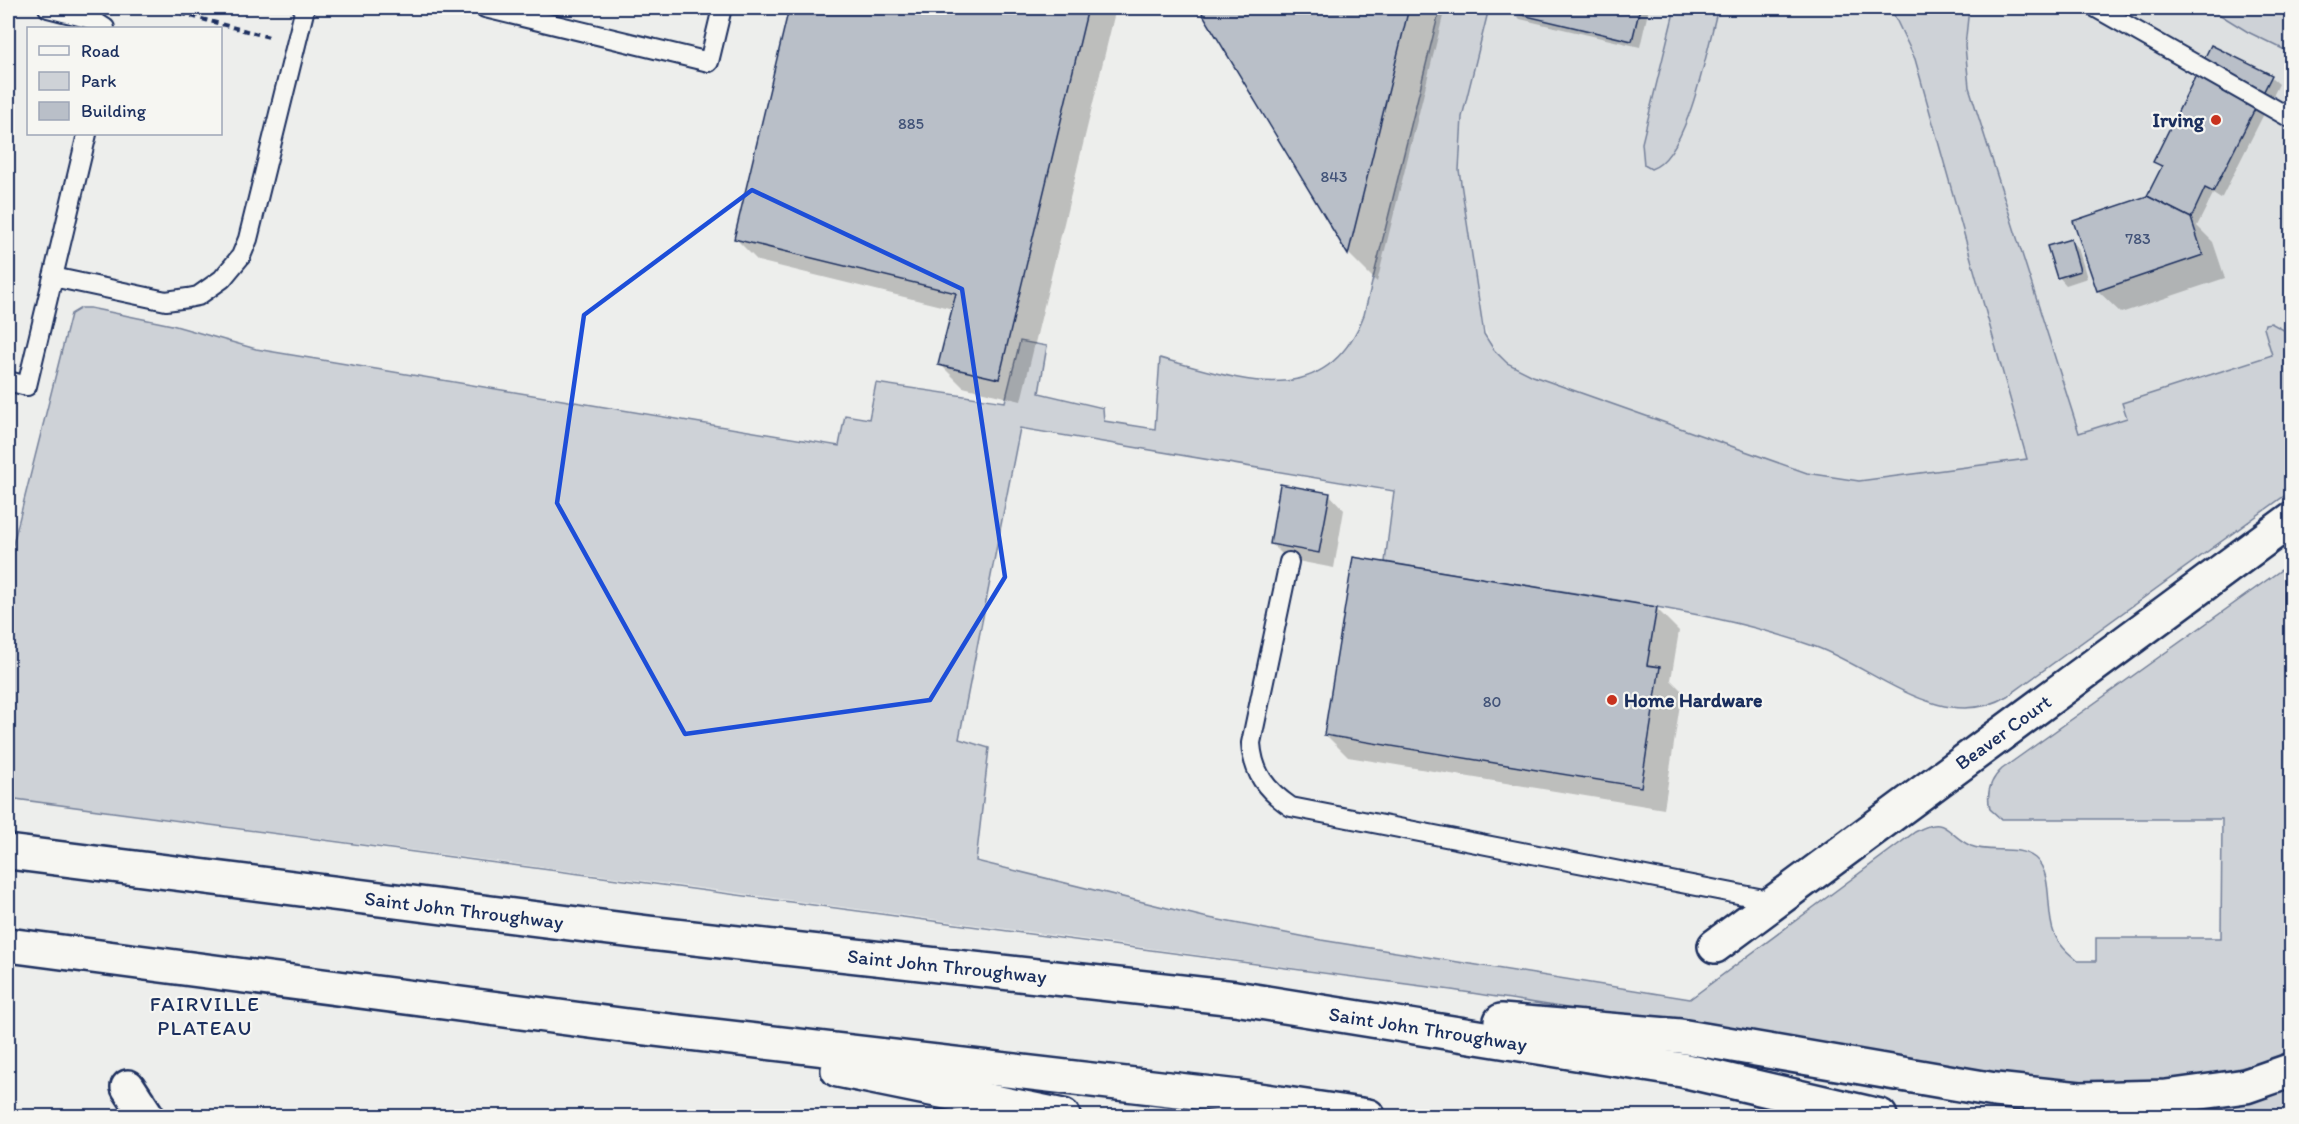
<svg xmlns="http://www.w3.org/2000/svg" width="2299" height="1124" font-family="Itim,sans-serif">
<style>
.built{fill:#dde0e1}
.green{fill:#ced2d7;stroke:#74809a;stroke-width:1.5}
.shadow{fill:#0003}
.building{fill:#b9bfc8;stroke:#1b2f5e;stroke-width:1.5}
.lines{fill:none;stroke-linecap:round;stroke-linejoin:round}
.service-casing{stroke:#1b2f5e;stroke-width:22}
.minor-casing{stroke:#1b2f5e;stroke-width:38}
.motorway-casing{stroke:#1b2f5e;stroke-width:38}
.path{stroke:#1b2f5e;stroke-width:4;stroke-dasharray:6 4.5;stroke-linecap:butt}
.service{stroke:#f6f6f2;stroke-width:18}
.minor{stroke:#f6f6f2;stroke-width:33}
.motorway{stroke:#f6f6f2;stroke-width:33}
.marked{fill:none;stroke:#1d4ed8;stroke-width:4.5;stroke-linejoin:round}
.poi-dot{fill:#c8321e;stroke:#f6f6f2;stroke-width:2}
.labels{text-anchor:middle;stroke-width:4.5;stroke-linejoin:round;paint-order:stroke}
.number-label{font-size:16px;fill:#425378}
.poi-label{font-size:20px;font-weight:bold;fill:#1b2f5e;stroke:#f6f6f2;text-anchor:end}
.street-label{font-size:20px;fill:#1b2f5e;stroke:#f6f6f2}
.neighbourhood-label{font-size:21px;letter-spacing:1.5px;fill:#1b2f5e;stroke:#f6f6f2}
</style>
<rect width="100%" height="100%" fill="#edeeec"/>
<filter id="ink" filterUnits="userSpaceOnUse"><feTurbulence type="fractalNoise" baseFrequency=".0167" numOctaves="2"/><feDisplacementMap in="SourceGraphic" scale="12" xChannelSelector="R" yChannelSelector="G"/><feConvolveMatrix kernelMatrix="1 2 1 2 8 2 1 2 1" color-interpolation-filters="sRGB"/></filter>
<g filter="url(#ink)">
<g class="built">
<polygon points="1489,8 1895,8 1894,15 1915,59 2027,459 1859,481 1835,478 1807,473 1533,376 1507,363 1494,350 1480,318 1459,170 1462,117"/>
<polygon points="1969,8 2209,8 2248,32 2291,53 2291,334 2271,323 2264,328 2272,354 2123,403 2127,417 2079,434 1969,87 1965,46"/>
</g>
<g class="green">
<path d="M1440,8H1489L1462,117L1459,170L1484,334L1494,350L1507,363L1533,376L1807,473L1859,481L2027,459L1915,59L1894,15L1895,8H1969L1965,46L1969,87L2079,433L2127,418L2122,403L2272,355L2264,328L2265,324L2271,323L2291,334V491L2008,696C1943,735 1876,669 1816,647C1745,621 1674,610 1600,597C1528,586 1457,574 1385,562L1394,491L1020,428L959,739L989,748L976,861L1204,917L1321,940L1690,999L1915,832C1948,814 1945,834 1971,846C1990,854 2018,844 2035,858C2054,874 2045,912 2054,933C2059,945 2068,953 2078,961H2096V938H2221L2222,819H2001L1990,809C1986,793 1990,780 2002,769L2291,563V1053C2157,1101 2039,1079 1902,1061C1749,1041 1597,1011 1444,989C966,922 487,860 8,798V564L71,314L81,308H90L172,325L256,349L839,446L845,415L869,419L876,383L1005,402L1020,341L1047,346L1039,393L1103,408L1104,421L1155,429L1160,358C1237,378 1325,415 1364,315Z"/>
<path d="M1675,8H1718C1708,44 1688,158 1651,169L1644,165L1642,143Z"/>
<polygon points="2209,8 2291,8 2291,53 2248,32"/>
<polygon points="2291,1089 2291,1116 2166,1116 2241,1104"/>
</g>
<g class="shadow">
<polygon points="791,8 1116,8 1021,401 963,387 940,364 953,309 758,261 735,238"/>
<polygon points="1213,8 1445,8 1377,282 1349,254 1204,13"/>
<polygon points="1513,8 1649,8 1640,47 1520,19 1512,11"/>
<polygon points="2212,47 2271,77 2279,84 2221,199 2213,194 2197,226 2213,242 2225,278 2121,313 2098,291 2075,222 2148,197 2162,169 2155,161"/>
<polygon points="2070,241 2078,248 2087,278 2066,285 2059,277"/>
<polygon points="1329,494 1344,510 1334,568 1287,559 1271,543"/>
<polygon points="1656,608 1679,631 1671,680 1682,691 1664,809 1348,757 1325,734"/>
</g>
<g class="building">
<polygon points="789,8 1088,8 999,379 938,365 956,293 734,239"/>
<polygon points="1210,8 1409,8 1348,255 1202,13"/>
<polygon points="1512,8 1640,8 1632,41 1510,12"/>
<polygon points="2211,45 2272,75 2213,192 2205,188 2191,218 2147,196 2162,166 2153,162"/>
<polygon points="2147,196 2191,218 2203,255 2097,291 2073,221"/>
<polygon points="2071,239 2080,271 2057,278 2047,246"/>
<polygon points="1280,484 1330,493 1319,553 1270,544"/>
<polygon points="1353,557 1657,607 1647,665 1660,667 1641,787 1324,735"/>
</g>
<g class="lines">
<g class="service-casing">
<g id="service">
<polyline points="48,8 91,19 105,28"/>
<polyline points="485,8 709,62 722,8"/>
<polyline points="2096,8 2292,119"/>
<polyline points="53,277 166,301 188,298 198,296 222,279 241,256 248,239 305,8"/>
<polyline points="8,381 27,386 87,134"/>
<path d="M1289,562L1251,743C1253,773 1266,790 1291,807L1774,901"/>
</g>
</g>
<g class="minor-casing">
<g id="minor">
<polyline points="1715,946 2292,519"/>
<polyline points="128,1087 147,1116"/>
</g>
</g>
<g class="motorway-casing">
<g id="motorway">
<polyline points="8,852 649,933 1235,998 1682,1070 1880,1116"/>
<polyline points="8,945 628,1026 1238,1097 1368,1116"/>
<polyline points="1501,1021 1680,1036 1995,1090 2080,1099 2166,1097 2246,1086 2292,1070"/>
<polyline points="838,1070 1063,1116"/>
</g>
</g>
<polyline class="path" points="161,8 269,37"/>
<use href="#service" class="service"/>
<use href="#minor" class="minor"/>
<use href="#motorway" class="motorway"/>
</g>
</g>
<path class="marked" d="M752,190L962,289L1005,577L930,700L685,734L557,503L584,315Z"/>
<g class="poi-dot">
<circle cx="2216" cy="120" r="6"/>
<circle cx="1612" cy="700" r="6"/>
</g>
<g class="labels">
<g class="number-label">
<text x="911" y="129">885</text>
<text x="1334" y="182">843</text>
<text x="2138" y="244">783</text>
<text x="1492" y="707">80</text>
</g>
<g class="poi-label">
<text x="2204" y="127">Irving</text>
<text x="1624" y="707" text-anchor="start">Home Hardware</text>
</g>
<g class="street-label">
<text transform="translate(2003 732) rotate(-36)" y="7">Beaver Court</text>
<text transform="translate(464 910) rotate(7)" y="7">Saint John Throughway</text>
<text transform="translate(947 966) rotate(6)" y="7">Saint John Throughway</text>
<text transform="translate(1428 1029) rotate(9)" y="7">Saint John Throughway</text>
</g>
<g class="neighbourhood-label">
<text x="205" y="1011">FAIRVILLE<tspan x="205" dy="24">PLATEAU</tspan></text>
</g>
</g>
<rect width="2299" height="1124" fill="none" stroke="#f6f6f2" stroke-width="30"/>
<rect x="15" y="15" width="2269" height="1094" fill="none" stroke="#1b2f5e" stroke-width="2" filter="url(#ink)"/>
<rect x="27" y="27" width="195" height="108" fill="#f6f6f2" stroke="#9ea6b7" stroke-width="1.5"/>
<rect x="39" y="46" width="30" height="9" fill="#f6f6f2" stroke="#9ea6b7" stroke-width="1.5"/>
<text x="81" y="57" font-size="18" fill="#1b2f5e">Road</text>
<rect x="39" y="72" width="30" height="18" fill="#ced2d7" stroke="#9ea6b7" stroke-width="1.5"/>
<text x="81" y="87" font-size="18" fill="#1b2f5e">Park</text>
<rect x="39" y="102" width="30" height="18" fill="#b9bfc8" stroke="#9ea6b7" stroke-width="1.5"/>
<text x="81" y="117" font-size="18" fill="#1b2f5e">Building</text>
</svg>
